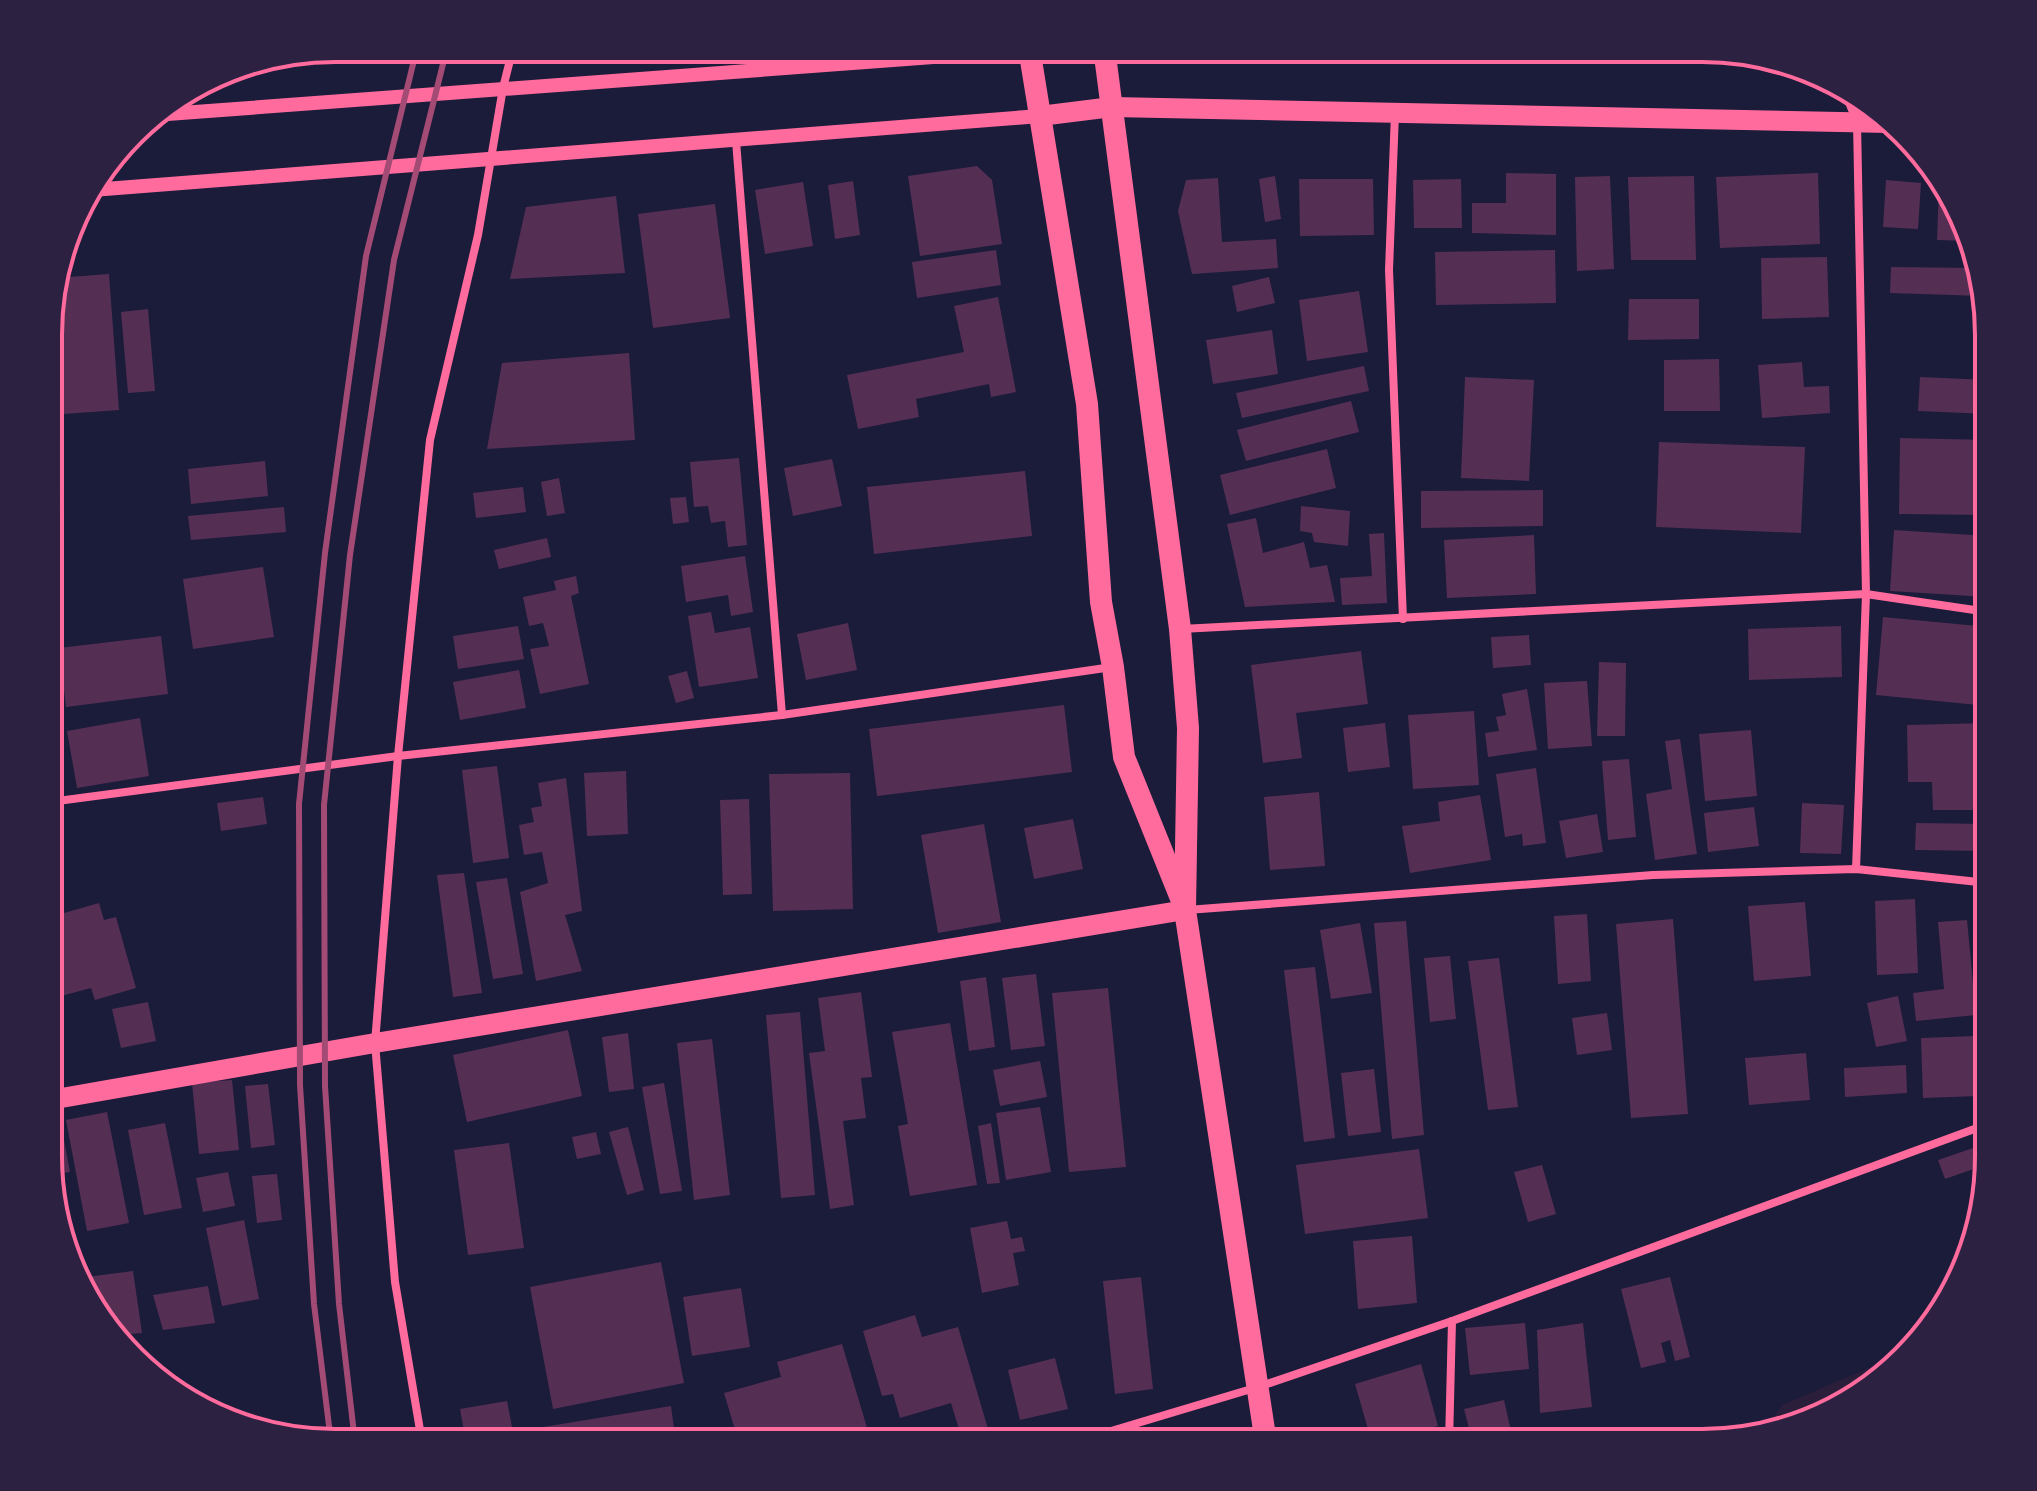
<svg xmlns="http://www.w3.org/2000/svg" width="2037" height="1491" font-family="Lato,sans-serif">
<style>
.green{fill:#2a1e3b}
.building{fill:#542f53}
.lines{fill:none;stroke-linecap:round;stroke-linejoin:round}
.minor{stroke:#ff6b9d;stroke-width:8}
.tertiary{stroke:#ff6b9d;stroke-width:14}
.primary{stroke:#ff6b9d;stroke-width:20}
.trunk{stroke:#ff6b9d;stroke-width:22}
.rail{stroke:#a44b75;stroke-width:6}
.rim{fill:none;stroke:#ff6b9d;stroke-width:4}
</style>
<rect width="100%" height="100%" fill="#1b1b3a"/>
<polygon class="green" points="1901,1354 1829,1413 1767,1428 1782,1405"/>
<g class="building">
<polygon points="977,166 992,180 1002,244 920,256 908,176"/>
<polygon points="1506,173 1556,174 1556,235 1472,233 1472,203 1506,203"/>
<polygon points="1818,173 1820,244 1720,248 1716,177"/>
<polygon points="1275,176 1281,219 1265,222 1259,179"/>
<polygon points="1610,176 1614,269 1577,271 1575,177"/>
<polygon points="1694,176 1696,260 1631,260 1628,177"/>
<polygon points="1218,178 1222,242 1276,239 1278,268 1192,274 1178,211 1186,180"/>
<polygon points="1299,179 1373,179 1374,235 1300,236"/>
<polygon points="1461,179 1462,228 1414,228 1413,180"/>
<polygon points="1886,180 1921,183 1918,229 1883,227"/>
<polygon points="853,181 860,235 835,239 828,185"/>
<polygon points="803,182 813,246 765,254 755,190"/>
<polygon points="1939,187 1942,187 1959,208 1968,241 1937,240"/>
<polygon points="616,196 625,273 510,279 526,207"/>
<polygon points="715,204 730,318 653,328 638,214"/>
<polygon points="996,250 1001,285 917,298 912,262"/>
<polygon points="1555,250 1556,303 1436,305 1435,252"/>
<polygon points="1827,257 1829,317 1762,319 1761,258"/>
<polygon points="1891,267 1975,268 1983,296 1890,293"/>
<polygon points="109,274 119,410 50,415 50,298 56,278"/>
<polygon points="1269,277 1275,303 1237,312 1232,286"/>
<polygon points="1359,291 1368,352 1307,361 1299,300"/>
<polygon points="998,297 1016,392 991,397 989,384 916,399 919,417 858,429 847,375 964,352 954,306"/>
<polygon points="1629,299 1699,299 1699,339 1628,340"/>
<polygon points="148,309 155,391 128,393 121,312"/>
<polygon points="1272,330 1278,374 1213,384 1206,340"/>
<polygon points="629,353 635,440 487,449 502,363"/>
<polygon points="1719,359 1720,411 1664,411 1664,360"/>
<polygon points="1802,362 1804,387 1829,386 1830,413 1762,418 1758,365"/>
<polygon points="1364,366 1369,391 1242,418 1236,393"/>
<polygon points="1465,377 1534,380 1529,481 1461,478"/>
<polygon points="1920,377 1988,380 1988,414 1918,411"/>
<polygon points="1351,401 1359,432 1246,461 1237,430"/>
<polygon points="1900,438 1988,440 1988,515 1899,514"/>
<polygon points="1659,442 1805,447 1801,533 1656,527"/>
<polygon points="1327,449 1336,488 1230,515 1220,475"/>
<polygon points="739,458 747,545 728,547 725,521 711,523 708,506 694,507 690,462"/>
<polygon points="832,459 842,506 793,516 784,468"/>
<polygon points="265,461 268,496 191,504 188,469"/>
<polygon points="1025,471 1032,536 874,554 867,487"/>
<polygon points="559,478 565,513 547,516 541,482"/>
<polygon points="523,487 526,512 476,518 473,493"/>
<polygon points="1543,490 1543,526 1421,528 1421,491"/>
<polygon points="686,497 689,522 673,524 670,498"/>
<polygon points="1301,506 1350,511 1348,546 1314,542 1312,533 1300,531"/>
<polygon points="284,507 286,532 191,540 188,516"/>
<polygon points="1256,518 1263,553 1304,542 1310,568 1327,565 1335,602 1245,607 1227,524"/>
<polygon points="1894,530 1988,536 1988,597 1890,591"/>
<polygon points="1384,533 1387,603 1342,605 1340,578 1372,576 1369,534"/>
<polygon points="1534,535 1536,594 1447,598 1444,540"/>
<polygon points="547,538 551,557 499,569 494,550"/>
<polygon points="745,556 753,612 731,616 728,595 686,602 681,566"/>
<polygon points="263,567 274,637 193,649 183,579"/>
<polygon points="576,576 579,593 571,596 589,684 540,694 530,649 549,646 543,623 529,626 523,597 556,590 554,581"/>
<polygon points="711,612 715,633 750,627 758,678 699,687 688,616"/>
<polygon points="1883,617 1988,627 1988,706 1876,695"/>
<polygon points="848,623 857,670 806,680 797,634"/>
<polygon points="518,626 524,659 458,669 453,636"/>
<polygon points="1841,626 1842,677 1749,680 1748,629"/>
<polygon points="1529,635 1531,665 1493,668 1491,637"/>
<polygon points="161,636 168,694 66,707 59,648"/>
<polygon points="1361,651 1368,704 1296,713 1302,758 1263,763 1251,665"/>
<polygon points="1599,662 1626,663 1625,736 1597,736"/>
<polygon points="519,670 526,708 460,720 453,682"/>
<polygon points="687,671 694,698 676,703 668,676"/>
<polygon points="1587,681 1592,746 1548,749 1544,683"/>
<polygon points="1527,689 1537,750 1488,757 1485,733 1499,731 1496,717 1506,715 1502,694"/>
<polygon points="1064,705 1072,772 877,796 869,729"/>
<polygon points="1474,711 1479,785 1413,789 1408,715"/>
<polygon points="140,718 149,776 77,788 67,731"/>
<polygon points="1385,723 1390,767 1348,772 1343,728"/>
<polygon points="1988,723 1988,810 1933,810 1932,782 1908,782 1907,725"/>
<polygon points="1751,730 1757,796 1705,801 1699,734"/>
<polygon points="1680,739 1697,854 1655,860 1646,794 1672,789 1665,741"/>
<polygon points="1629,759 1636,837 1608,840 1602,761"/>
<polygon points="497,766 509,858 473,863 462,770"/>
<polygon points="1536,768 1546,843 1523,846 1522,834 1505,837 1496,774"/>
<polygon points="626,771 628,834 587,836 584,773"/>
<polygon points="850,773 853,909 773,911 769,774"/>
<polygon points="566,778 582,911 565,915 582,971 536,981 520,892 548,883 542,852 524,855 519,825 534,822 531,808 542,806 538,783"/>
<polygon points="1319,792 1325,866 1270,870 1264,797"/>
<polygon points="1480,795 1491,860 1410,873 1402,826 1440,821 1438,802"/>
<polygon points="263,797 267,824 221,831 217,803"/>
<polygon points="749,799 752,894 723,895 720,800"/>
<polygon points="1802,803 1844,805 1841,854 1800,853"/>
<polygon points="1754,807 1759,846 1708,852 1704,813"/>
<polygon points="1597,814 1603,852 1566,858 1559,821"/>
<polygon points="1073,819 1083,869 1034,879 1024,828"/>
<polygon points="1916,823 1988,824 1988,851 1915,850"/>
<polygon points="984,824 1001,922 938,933 921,835"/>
<polygon points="464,873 482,993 453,997 437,875"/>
<polygon points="507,878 523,974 493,979 476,882"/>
<polygon points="1915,899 1918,973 1877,975 1875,901"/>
<polygon points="1805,902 1811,976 1754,981 1748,906"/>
<polygon points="99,903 104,920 116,917 136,988 95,1000 91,988 50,999 50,917"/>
<polygon points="1587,914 1591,981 1558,984 1554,916"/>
<polygon points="1673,919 1688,1114 1631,1118 1616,924"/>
<polygon points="1967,920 1976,1015 1916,1021 1913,993 1944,989 1938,922"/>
<polygon points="1406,921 1424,1135 1392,1139 1374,923"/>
<polygon points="1360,923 1372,993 1331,999 1320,930"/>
<polygon points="1450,956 1456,1019 1430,1022 1424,958"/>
<polygon points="1499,958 1518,1107 1488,1110 1468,961"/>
<polygon points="1315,967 1335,1138 1304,1142 1284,970"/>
<polygon points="1036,974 1045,1046 1011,1050 1002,978"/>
<polygon points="986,977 995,1047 969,1051 960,981"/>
<polygon points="1108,988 1126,1167 1069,1172 1052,993"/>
<polygon points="861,992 872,1077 861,1078 866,1118 843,1121 854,1205 830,1209 809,1053 825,1051 818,998"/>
<polygon points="1898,996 1907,1041 1876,1047 1867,1003"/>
<polygon points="148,1002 156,1041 121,1048 112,1009"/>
<polygon points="800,1012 815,1195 781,1198 766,1015"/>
<polygon points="1607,1013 1612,1050 1577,1055 1572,1018"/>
<polygon points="950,1023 977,1185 910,1196 898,1126 908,1124 892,1032"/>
<polygon points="568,1030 582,1096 467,1122 453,1055"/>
<polygon points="628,1033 634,1089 609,1092 602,1037"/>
<polygon points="1975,1036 1978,1096 1923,1098 1921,1038"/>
<polygon points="712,1039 730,1195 694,1200 677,1043"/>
<polygon points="1806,1053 1810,1100 1749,1105 1745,1058"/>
<polygon points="1040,1061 1047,1097 1000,1106 993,1070"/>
<polygon points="1906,1065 1907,1093 1845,1097 1844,1068"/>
<polygon points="1374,1069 1381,1132 1348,1136 1341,1073"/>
<polygon points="232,1080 239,1150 199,1154 192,1083"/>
<polygon points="664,1083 682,1191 660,1194 642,1087"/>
<polygon points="268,1084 275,1145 251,1148 245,1086"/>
<polygon points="1040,1107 1051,1172 1006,1180 996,1113"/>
<polygon points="107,1112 129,1223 87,1231 66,1120"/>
<polygon points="165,1123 182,1208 144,1215 128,1130"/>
<polygon points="991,1123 1000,1183 987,1184 978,1126"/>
<polygon points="628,1127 644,1190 627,1195 609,1132"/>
<polygon points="596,1132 601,1154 577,1159 572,1137"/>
<polygon points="64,1140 70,1172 50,1175 50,1142"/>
<polygon points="509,1143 524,1248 468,1255 454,1150"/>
<polygon points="1988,1143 1988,1164 1945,1179 1938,1160"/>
<polygon points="1419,1149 1428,1218 1305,1234 1296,1165"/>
<polygon points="1542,1165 1556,1214 1528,1222 1514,1172"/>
<polygon points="228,1172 235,1206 203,1212 196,1178"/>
<polygon points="277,1174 282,1220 257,1223 252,1176"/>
<polygon points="244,1220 259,1299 222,1306 206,1228"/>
<polygon points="1007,1221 1011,1239 1022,1237 1025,1251 1013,1253 1019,1285 982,1293 970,1228"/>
<polygon points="1412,1236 1417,1303 1358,1309 1353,1241"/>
<polygon points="661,1262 684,1383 553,1409 530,1287"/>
<polygon points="133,1271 142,1333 118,1335 86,1299 79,1278"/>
<polygon points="1141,1277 1153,1389 1115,1394 1103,1281"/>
<polygon points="1670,1277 1690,1357 1675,1361 1670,1340 1661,1343 1666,1362 1641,1368 1621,1289"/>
<polygon points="208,1286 215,1323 163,1330 153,1295"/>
<polygon points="741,1288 750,1347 692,1356 683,1297"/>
<polygon points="915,1315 922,1337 958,1327 988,1429 961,1436 951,1403 900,1418 893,1394 882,1396 863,1331"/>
<polygon points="1525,1323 1529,1369 1470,1375 1465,1328"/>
<polygon points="1583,1323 1592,1407 1540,1413 1537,1330"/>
<polygon points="842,1344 868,1431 834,1440 834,1443 739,1443 724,1393 781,1377 777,1362"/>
<polygon points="1055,1358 1068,1409 1020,1420 1008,1370"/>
<polygon points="1421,1364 1438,1426 1372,1443 1355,1384"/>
<polygon points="1504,1400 1510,1427 1471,1436 1464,1409"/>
<polygon points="507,1401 515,1442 466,1442 460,1409"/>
<polygon points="671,1406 676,1443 527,1442 525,1430"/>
<polygon points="1571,1433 1572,1443 1538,1443 1537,1437"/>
</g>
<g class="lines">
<g class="minor">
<polyline points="1844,90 1857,122 1866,594 1856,869"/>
<polyline points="1395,113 1389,270 1403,619"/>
<polyline points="736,141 782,715"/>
<polyline points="1181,629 1866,594 1988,612"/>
<polyline points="50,802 398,756 782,715 1112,667"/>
<polyline points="1187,910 1653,875 1856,869 1988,883"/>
<polyline points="422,1442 395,1282 375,1043 398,756 430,440 478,235 503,88 513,48"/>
<polyline points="1071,1443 1258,1387 1452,1321 1988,1124"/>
<polyline points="1449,1443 1452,1321"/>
</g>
<g class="tertiary">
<polyline points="154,115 1029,50"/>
<polyline points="92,190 1040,116"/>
</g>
<g class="primary">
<polyline points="1040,116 1112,107 1889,123"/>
<polyline points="50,1100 375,1043 1185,910"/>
</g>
<g class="trunk">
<polyline points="1029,48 1087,404 1101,602 1113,667 1124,757 1182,901"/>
<polyline points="1104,48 1180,629 1188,728 1185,910 1266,1443"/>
</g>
<g class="rail">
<polyline points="331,1442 314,1304 300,1085 299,804 325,553 366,256 417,48"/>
<polyline points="355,1442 339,1304 325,1086 324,805 350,555 394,260 447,48"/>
</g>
</g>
<path d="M0 0H2037V1491H0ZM335 62H1702A273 273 0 0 1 1975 335V1156A273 273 0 0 1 1702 1429H335A273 273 0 0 1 62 1156V335A273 273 0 0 1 335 62Z" fill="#2d2142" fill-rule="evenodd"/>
<path class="rim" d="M335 62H1702A273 273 0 0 1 1975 335V1156A273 273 0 0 1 1702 1429H335A273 273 0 0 1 62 1156V335A273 273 0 0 1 335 62Z"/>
</svg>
